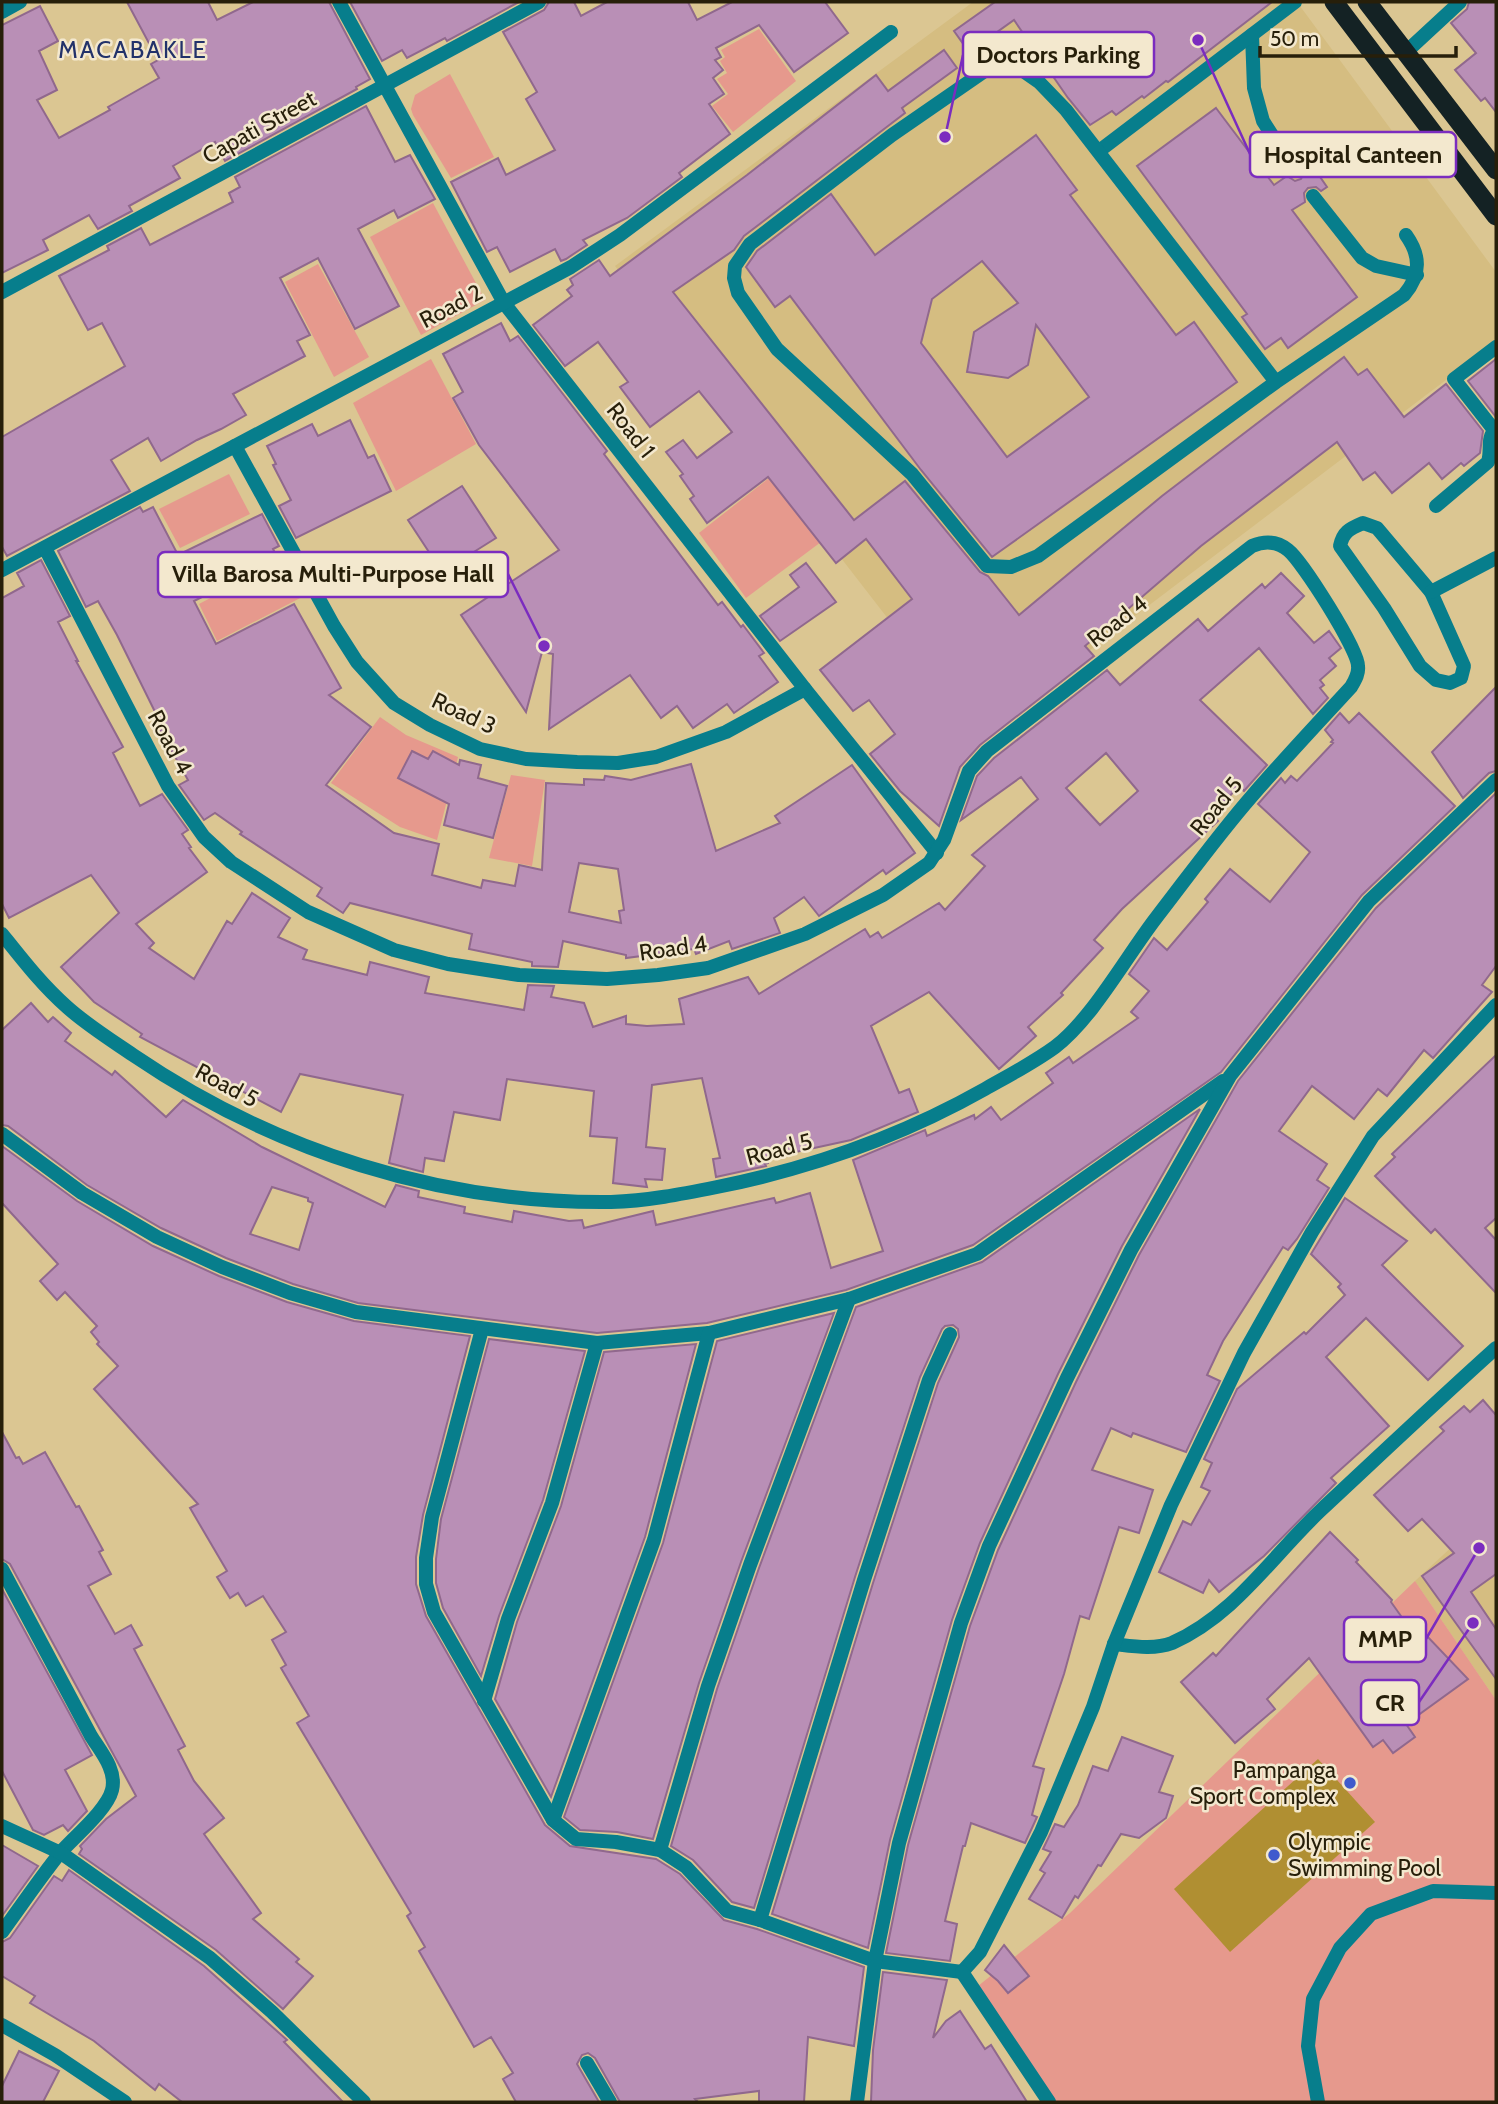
<svg xmlns="http://www.w3.org/2000/svg" width="1498" height="2104" font-family="Cabin,sans-serif">
<style>
.built{fill:#d5bd81}
.green{fill:#e6998d}
.water{fill:#b08f32}
.building{fill:#b98fb6;stroke:#90688d;stroke-width:2;fill-rule:evenodd}
.lines{fill:none;stroke-linecap:round;stroke-linejoin:round}
.service{stroke:#077e8c;stroke-width:14}
.minor{stroke:#077e8c;stroke-width:14}
.trunk{stroke:#142224;stroke-width:19}
.poi-dot{fill:#3f5acd;stroke:#f3e8ce;stroke-width:2.5}
.labels{text-anchor:middle;stroke-width:5;stroke-linejoin:round;paint-order:stroke}
.street-label{font-size:23px;fill:#271f0a;stroke:#f3e8ce}
.poi-label{font-size:23px;fill:#271f0a;stroke:#f3e8ce;text-anchor:end}
.neighbourhood-label{font-size:24px;letter-spacing:2px;fill:#22326a;stroke:#f3e8ce}
.leader{fill:none;stroke:#7b2cbf;stroke-width:2.5}
.callout-dot{fill:#7b2cbf;stroke:#f3e8ce;stroke-width:2.5}
.callout{fill:#f3e8ce;stroke:#7b2cbf;stroke-width:2.5}
.callout-label{font-size:24px;text-anchor:middle;font-weight:bold;fill:#271f0a}
</style>
<rect width="100%" height="100%" fill="#dbc692"/>
<g class="built">
<polygon points="973,2 1095,2 1139,66 1224,2 1297,2 1496,272 1496,342 978,735 615,266"/>
<polygon points="1496,1506 1496,1700 1415,1581"/>
</g>
<g class="green">
<polygon points="759,29 796,81 733,132 712,106 728,94 717,79 727,73 720,61 725,57 721,50"/>
<polygon points="450,74 494,157 451,178 413,115 411,109 415,95"/>
<polygon points="433,203 485,300 421,335 370,237"/>
<polygon points="318,264 369,357 334,377 285,282"/>
<polygon points="431,359 476,444 396,491 353,403"/>
<polygon points="229,474 250,514 180,548 159,509"/>
<polygon points="769,478 821,542 746,598 699,533"/>
<polygon points="286,558 306,595 217,641 199,604"/>
<polygon points="380,717 406,735 458,757 437,840 400,827 331,783"/>
<polygon points="511,775 545,780 532,866 489,858"/>
<polygon points="1415,1581 1496,1700 1496,2102 1055,2102 978,1986 1070,1913"/>
</g>
<polygon class="water" points="1318,1759 1375,1822 1230,1952 1174,1889"/>
<g class="building">
<polygon points="127,2 208,2 217,20 253,2 329,2 370,79 356,87 357,89 225,161 215,142 173,166 180,178 129,206 132,211 98,229 89,215 43,240 48,250 2,273 2,25 40,6 58,41 39,51 57,90 37,100 59,138 110,110 108,107 159,78 151,64 158,60"/>
<polygon points="350,2 519,2 447,41 445,38 407,58 402,50 382,61"/>
<polygon points="549,2 574,2 581,16 607,2 688,2 697,20 732,2 825,2 848,33 794,72 759,25 716,48 721,57 715,60 723,70 713,78 724,94 709,104 730,134 679,173 682,177 627,218 583,240 587,245 566,259 561,261 555,249 510,272 497,247 487,252 451,182 498,158 506,175 555,150 526,99 537,92 503,32 544,10"/>
<polygon points="995,2 1272,2 1168,82 1166,81 1144,98 1142,96 1116,115 1112,111 1090,125 1068,98 1014,20 969,52 954,31"/>
<polygon points="1469,2 1496,2 1496,112 1485,98 1481,101 1455,70 1476,53 1451,23 1467,9"/>
<polygon points="944,50 957,68 902,108 905,113 744,236 734,250 673,292 854,520 905,481 980,572 988,576 1019,615 1162,496 1344,357 1358,375 1367,369 1404,417 1446,384 1483,431 1480,453 1464,466 1461,463 1442,479 1429,463 1392,493 1375,472 1363,480 1337,442 1201,546 1085,646 1094,656 980,745 960,767 939,826 900,791 870,754 895,734 869,700 853,711 820,670 912,599 866,539 836,563 768,477 707,523 690,499 694,496 680,476 683,474 666,452 683,440 697,458 732,432 699,391 650,427 620,387 628,382 598,342 565,366 533,325 572,296 567,290 573,285 570,279 599,260 610,276 747,175 876,75 888,91"/>
<polygon points="366,106 395,162 410,155 435,199 398,218 394,210 358,229 399,306 355,329 318,258 280,278 310,335 297,341 305,356 233,394 246,415 221,429 197,440 161,461 148,438 111,460 130,491 7,556 2,547 2,437 125,366 102,323 88,330 59,276 109,250 107,246 141,228 150,245 233,202 229,193 240,187 235,177"/>
<polygon points="1216,108 1274,185 1287,176 1295,181 1301,179 1305,171 1303,165 1309,161 1327,187 1321,191 1316,187 1308,188 1304,193 1305,202 1292,210 1357,297 1288,348 1281,338 1265,349 1242,317 1247,314 1137,166"/>
<path d="M1036,135L1077,190L1070,195L1176,335L1194,322L1237,382L992,557L921,470L790,296L775,307L746,267L757,251L831,194L875,255ZM982,261L1018,303L974,332L967,372L1008,378L1028,365L1036,325L1089,397L1007,457L921,343L932,299Z"/>
<polygon points="501,323 510,341 518,336 607,451 604,454 718,605 722,602 741,627 743,625 764,653 759,656 778,682 734,713 727,704 693,728 677,706 661,718 630,675 549,729 553,654 542,652 526,712 461,615 559,550 479,445 453,398 463,392 443,354"/>
<polygon points="1496,359 1496,417 1468,381"/>
<polygon points="350,420 368,458 374,455 391,491 296,538 279,506 291,500 273,465 276,464 267,446 312,424 318,436"/>
<polygon points="462,486 496,538 442,572 408,520"/>
<path d="M140,507L143,512L153,507L178,555L262,514L279,546L273,549L278,559L194,601L216,644L294,604L341,688L329,695L371,727L326,785L394,833L439,844L432,875L481,888L483,880L515,886L519,865L542,870L546,783L584,785V779L604,780L605,776L631,780L691,764L716,851L780,823L775,816L852,765L915,853L886,874L883,870L819,916L804,897L774,918L780,933L732,949L729,941L696,954L694,949L626,958V955L563,941L558,967L532,966V962L469,949L472,934L350,903L343,913L317,896L322,888L240,834L242,832L215,813L204,820L179,785L188,780L160,730L163,728L117,635L98,601L86,607L58,551ZM579,863L618,869L624,910L619,911L621,923L569,912Z"/>
<path d="M41,560L70,616L58,622L78,661H76L123,747L113,753L140,806L162,794L188,830L182,834L191,847L189,848L207,872L136,924L154,943L149,948L194,979L227,921L232,924L252,893L290,918L278,937L307,950L303,959L367,975L370,962L429,977L425,993L524,1010L528,985L554,986L551,997L584,1003L593,1027L626,1016V1024L647,1026L684,1024L679,999L748,977L759,994L865,929L870,937L878,932L882,938L939,903L945,910L985,866L972,855L1038,799L1021,777L961,820L977,776L994,758L1107,670L1120,685L1198,619L1208,631L1262,584L1265,588L1281,573L1304,596L1287,613L1314,643L1329,631L1341,648L1329,658L1336,666L1320,680L1324,685L1320,688L1328,698L1313,714L1259,648L1200,700L1267,765L1244,791L1239,786L1212,815L1218,821L1122,909L1094,940L1103,948L1061,993L1063,995L1028,1027L1036,1036L999,1069L929,992L871,1026L899,1093L909,1089L918,1112L851,1140L768,1158V1163L765,1164L766,1166L716,1177L713,1159L720,1158L702,1078L652,1085L646,1147L665,1149L662,1180L645,1179L647,1187L613,1183L617,1138L590,1136L594,1091L507,1079L500,1120L454,1112L444,1161L425,1158L423,1172L389,1163L403,1095L300,1074L281,1112L140,1037L142,1034L94,1002L61,967L119,913L91,875L9,918L2,904V598L24,586L17,573ZM1106,753L1138,791L1100,825L1066,788Z"/>
<polygon points="806,563 836,602 780,641 760,616 799,587 790,575"/>
<polygon points="1496,687 1496,771 1489,773 1463,798 1432,752"/>
<path d="M1340,713L1349,723L1359,713L1455,806L1362,895L1221,1072L973,1245L846,1290L707,1323L597,1333L358,1303L293,1284L226,1258L161,1228L87,1185L8,1126L2,1125V1030L31,1003L48,1022L53,1017L71,1033L65,1041L112,1075L115,1071L166,1117L183,1100L262,1147L385,1207L396,1185L419,1191L418,1197L465,1207L464,1213L512,1222L514,1211L569,1221L582,1220L584,1228L653,1211L656,1225L774,1198L776,1203L810,1193L831,1268L883,1251L853,1160L925,1130L927,1136L974,1115L975,1119L991,1107L1001,1120L1053,1083L1046,1073L1069,1057L1073,1063L1138,1018L1131,1012L1149,991L1129,974L1154,938L1167,950L1208,902L1205,899L1230,869L1270,902L1310,852L1258,804L1281,778L1285,783L1291,776L1297,781L1333,743L1331,742L1333,740L1325,730ZM272,1187L308,1198V1201L313,1203L299,1250L250,1234Z"/>
<polygon points="412,751 428,759 433,751 459,765 460,760 481,765 478,778 507,786 493,838 444,825 449,804 398,778"/>
<polygon points="1496,793 1496,966 1482,985 1492,992 1433,1058 1424,1050 1387,1096 1378,1089 1354,1119 1312,1086 1279,1131 1327,1164 1317,1180 1329,1188 1297,1239 1288,1250 1283,1247 1223,1341 1207,1375 1220,1381 1186,1452 1133,1433 1131,1437 1111,1428 1092,1470 1153,1490 1139,1533 1119,1527 1089,1619 1080,1616 1064,1674 1033,1766 1044,1769 1032,1815 1037,1817 1032,1828 1025,1843 971,1823 965,1846 963,1846 945,1921 957,1924 950,1961 886,1953 908,1845 970,1626 998,1550 1076,1382 1139,1255 1238,1081 1376,908"/>
<polygon points="1496,1055 1496,1218 1485,1228 1496,1240 1496,1293 1435,1229 1431,1233 1375,1176 1395,1157 1392,1154"/>
<polygon points="1200,1109 1122,1246 1058,1374 980,1543 952,1620 890,1840 868,1948 772,1914 873,1583 938,1383 959,1337 958,1329 953,1325 945,1326 942,1329 920,1377 855,1577 754,1908 732,1902 693,1860 671,1846 717,1689 759,1568 856,1307 982,1262"/>
<polygon points="2,1146 77,1201 153,1246 219,1276 287,1302 354,1321 470,1336 423,1515 416,1557 416,1584 426,1616 545,1825 570,1846 656,1859 680,1874 724,1920 757,1929 864,1967 854,2046 808,2037 804,2102 759,2102 759,2091 695,2099 698,2102 620,2102 595,2058 588,2053 582,2055 577,2064 599,2102 516,2102 503,2079 513,2073 491,2037 474,2047 419,1951 425,1947 407,1916 411,1913 297,1723 309,1716 281,1668 286,1665 272,1640 286,1632 263,1596 246,1606 238,1593 230,1598 217,1577 227,1571 190,1508 198,1504 94,1389 118,1366 97,1344 99,1342 91,1332 97,1326 65,1292 57,1300 40,1281 58,1264 2,1203"/>
<polygon points="1345,1198 1407,1241 1382,1265 1463,1346 1428,1380 1366,1318 1326,1357 1389,1426 1331,1478 1336,1483 1264,1556 1219,1592 1209,1580 1203,1593 1159,1572 1183,1521 1191,1525 1210,1491 1201,1487 1212,1463 1204,1459 1237,1389 1304,1332 1306,1334 1345,1295 1338,1287 1341,1284 1311,1254"/>
<polygon points="834,1313 741,1562 699,1683 653,1839 617,1832 580,1830 564,1817 663,1543 717,1341"/>
<polygon points="489,1339 585,1351 543,1500 499,1616 481,1676 443,1608 436,1583 436,1559 441,1519"/>
<polygon points="696,1344 645,1537 551,1797 495,1699 517,1622 561,1506 604,1352"/>
<polygon points="1483,1400 1496,1415 1496,1574 1471,1592 1496,1629 1496,1679 1422,1576 1454,1553 1422,1519 1408,1531 1374,1495 1444,1431 1440,1427 1464,1406 1470,1412"/>
<polygon points="2,1432 16,1458 19,1457 23,1464 45,1452 76,1507 79,1506 103,1550 99,1552 111,1574 88,1586 115,1634 131,1625 142,1645 134,1649 185,1746 178,1750 194,1781 224,1818 204,1834 261,1913 253,1919 299,1959 296,1962 313,1976 283,2009 216,1950 79,1854 82,1849 80,1846 106,1819 136,1796 10,1564 2,1559"/>
<polygon points="1330,1532 1358,1560 1356,1562 1392,1600 1391,1602 1418,1640 1426,1635 1468,1679 1406,1724 1415,1737 1393,1753 1383,1740 1373,1747 1309,1658 1267,1699 1275,1709 1235,1743 1181,1682 1213,1653 1216,1656"/>
<polygon points="2,1589 92,1755 65,1770 87,1811 68,1831 63,1825 44,1835 33,1830 2,1771"/>
<polygon points="1122,1737 1173,1756 1159,1792 1173,1796 1166,1818 1139,1838 1121,1834 1101,1866 1098,1865 1078,1898 1075,1896 1062,1918 1029,1899 1045,1873 1040,1870 1051,1852 1043,1849 1055,1824 1064,1827 1078,1805 1093,1766 1108,1771"/>
<polygon points="2,1845 38,1866 2,1916"/>
<polygon points="69,1870 204,1966 287,2040 284,2042 343,2102 182,2102 159,2084 155,2090 94,2041 30,2003 35,1996 2,1976 2,1942 10,1938 54,1876 62,1881"/>
<polygon points="1004,1945 1029,1976 1008,1993 998,1981 985,1970"/>
<polygon points="883,1972 947,1980 933,2038 946,2021 960,2011 985,2049 991,2045 1027,2102 871,2102 873,2050"/>
<polygon points="19,2051 59,2071 43,2102 2,2102 2,2086"/>
</g>
<g class="lines">
<g class="service">
<polyline points="1252,35 1254,88 1263,121 1295,171"/>
<polyline points="1406,52 1460,2"/>
<polyline points="1099,151 1295,2"/>
<polyline points="1313,196 1362,258 1376,266 1417,275"/>
<path d="M1276,382L1066,110L1039,82L1016,66L989,68L892,135L750,244L735,266L734,278L738,293L777,349L912,474L987,566L1011,567L1038,556L1276,382L1404,295C1421,275 1421,256 1406,235"/>
<polyline points="1494,430 1454,379 1496,347"/>
<path d="M1436,506L1488,462C1492,449 1486,439 1496,428"/>
<path d="M1363,523L1377,528L1431,592L1464,666L1461,678L1450,683L1436,680L1420,666L1384,608L1340,546C1343,532 1349,529 1363,523Z"/>
<polyline points="1431,592 1496,558"/>
<polyline points="1318,2102 1308,2046 1313,1999 1340,1948 1371,1914 1433,1891 1496,1893"/>
</g>
<g class="minor">
<polyline points="339,2 504,303 805,689 937,853"/>
<polyline points="2,12 20,2"/>
<polyline points="2,292 539,2"/>
<polyline points="235,446 334,626 357,662 394,703 430,725 480,749 526,759 577,762 618,763 656,757 726,732 805,689"/>
<polyline points="2,570 571,267 620,235 891,32"/>
<path d="M2,934C22,959 42,985 67,1007C87,1025 111,1040 133,1055C274,1151 440,1204 611,1202C647,1201 682,1194 717,1187C812,1168 900,1137 985,1089C1008,1076 1033,1063 1055,1047C1092,1019 1126,957 1156,918C1187,878 1218,835 1252,796C1284,759 1318,723 1351,687C1355,680 1359,674 1358,666C1358,649 1302,561 1288,550C1277,541 1264,541 1252,546L987,751L969,771L944,840L929,863L883,895L805,934L708,968L658,975L607,979L519,975L448,964L394,950L308,912L231,862L204,837L168,786L45,548"/>
<polyline points="2,1134 82,1193 157,1237 222,1267 290,1293 356,1312 597,1343 709,1333 849,1299 977,1254 1223,1081"/>
<polyline points="482,1329 432,1517 426,1558 426,1584 434,1612 553,1820 576,1839 616,1842 660,1850 686,1867 727,1911 760,1920 875,1961 962,1972"/>
<path d="M2,1569L91,1736C101,1752 117,1770 112,1790C107,1810 74,1837 60,1853C40,1878 21,1906 2,1932"/>
<path d="M1114,1644C1132,1646 1154,1650 1172,1643C1235,1615 1272,1556 1321,1510C1379,1456 1437,1401 1496,1348"/>
<polyline points="484,1701 508,1619 552,1503 597,1343"/>
<polyline points="553,1820 654,1540 709,1333"/>
<polyline points="2,1826 61,1853 210,1958 272,2012 364,2102"/>
<polyline points="660,1850 708,1686 750,1565 849,1299"/>
<polyline points="760,1920 864,1580 929,1380 950,1334"/>
<polyline points="962,1972 980,1952 1041,1832 1093,1707 1114,1644 1171,1505 1244,1353 1312,1232 1373,1136 1496,1005"/>
<polyline points="962,1972 1049,2102"/>
<polyline points="2,2025 55,2055 125,2102"/>
<polyline points="587,2063 610,2102"/>
<polyline points="857,2102 875,1961 899,1843 961,1623 989,1546 1067,1378 1131,1250 1230,1076 1369,901 1496,780"/>
</g>
<g class="trunk">
<polyline points="1334,2 1496,216"/>
<polyline points="1367,2 1496,170"/>
</g>
</g>
<g class="poi-dot">
<circle cx="1350" cy="1783" r="7"/>
<circle cx="1274" cy="1855" r="7"/>
</g>
<g class="labels">
<g class="street-label">
<text transform="translate(259 127) rotate(-29)" y="8">Capati Street</text>
<text transform="translate(451 306) rotate(-28)" y="8">Road 2</text>
<text transform="translate(631 430) rotate(52)" y="8">Road 1</text>
<text transform="translate(1117 621) rotate(-38)" y="8">Road 4</text>
<text transform="translate(464 713) rotate(25)" y="8">Road 3</text>
<text transform="translate(170 742) rotate(62)" y="8">Road 4</text>
<text transform="translate(1216 806) rotate(-51)" y="8">Road 5</text>
<text transform="translate(673 948) rotate(-8)" y="8">Road 4</text>
<text transform="translate(227 1085) rotate(28)" y="8">Road 5</text>
<text transform="translate(779 1149) rotate(-15)" y="8">Road 5</text>
</g>
<g class="poi-label">
<text x="1336" y="1778">Pampanga<tspan x="1336" dy="26">Sport Complex</tspan></text>
<text x="1288" y="1850" text-anchor="start">Olympic<tspan x="1288" dy="26">Swimming Pool</tspan></text>
</g>
<g class="neighbourhood-label">
<text x="133" y="58">MACABAKLE</text>
</g>
</g>
<path class="leader" d="M945 137L963 55M1198 40L1250 154M544 646L508 574M1479 1548L1426 1639M1473 1623L1419 1702"/>
<g class="callout-dot">
<circle cx="945" cy="137" r="7"/>
<circle cx="1198" cy="40" r="7"/>
<circle cx="544" cy="646" r="7"/>
<circle cx="1479" cy="1548" r="7"/>
<circle cx="1473" cy="1623" r="7"/>
</g>
<g class="callout">
<rect x="963" y="32" width="191" height="45" rx="7"/>
<rect x="1250" y="132" width="206" height="45" rx="7"/>
<rect x="158" y="552" width="350" height="45" rx="7"/>
<rect x="1344" y="1617" width="82" height="45" rx="7"/>
<rect x="1361" y="1680" width="58" height="45" rx="7"/>
</g>
<g class="callout-label">
<text x="1058" y="63">Doctors Parking</text>
<text x="1353" y="163">Hospital Canteen</text>
<text x="333" y="582">Villa Barosa Multi-Purpose Hall</text>
<text x="1385" y="1647">MMP</text>
<text x="1390" y="1711">CR</text>
</g>
<rect width="1498" height="2104" fill="none" stroke="#271f0a" stroke-width="7"/>
<path d="M1260 46v10h196v-10" fill="none" stroke="#271f0a" stroke-width="3.5"/>
<text x="1270" y="46" font-size="21" fill="#271f0a" stroke="#f3e8ce" stroke-width="5" paint-order="stroke">50 m</text>
</svg>
